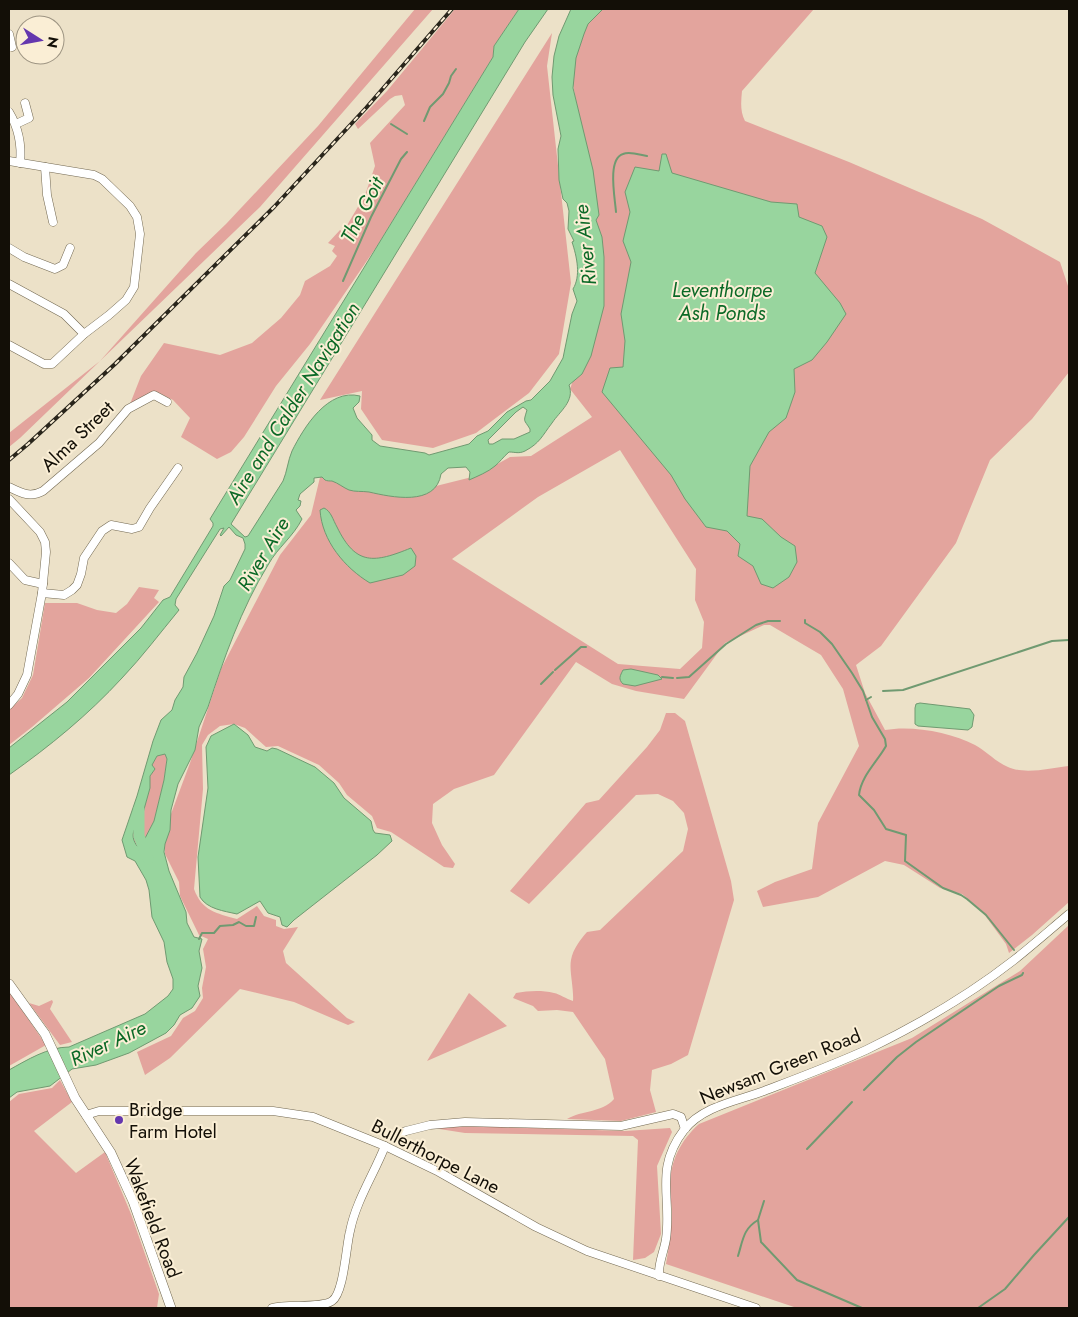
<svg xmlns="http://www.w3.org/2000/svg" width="1078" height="1317" font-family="Jost,sans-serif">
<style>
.green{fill:#e3a49d;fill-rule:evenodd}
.water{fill:#98d59e;stroke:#709a71;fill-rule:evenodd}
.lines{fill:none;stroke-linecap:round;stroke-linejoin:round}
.stream{stroke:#709a71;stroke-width:2}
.river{stroke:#98d59e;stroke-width:11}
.minor-casing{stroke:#736952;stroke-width:9}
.major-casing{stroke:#736952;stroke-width:10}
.minor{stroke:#fff;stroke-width:8}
.major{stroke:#fff;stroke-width:9}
.rail-casing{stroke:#29251b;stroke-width:4}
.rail{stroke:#faeed5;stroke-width:2;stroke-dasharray:5.5;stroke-linecap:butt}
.poi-dot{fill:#6437ae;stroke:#faeed5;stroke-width:2}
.labels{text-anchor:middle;stroke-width:4;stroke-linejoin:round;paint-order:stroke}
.street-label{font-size:19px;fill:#130f07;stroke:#faeed5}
.poi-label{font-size:19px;fill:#130f07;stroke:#faeed5;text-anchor:start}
.water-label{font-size:20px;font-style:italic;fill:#0b6926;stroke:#faeed5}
</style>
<rect width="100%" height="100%" fill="#ece1c8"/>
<g class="green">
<polygon points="415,9 433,9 260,207 20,438 9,447 9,433 100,361 196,253 226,224 318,126"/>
<polygon points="455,9 519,9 494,46 493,57 377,246 310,344 276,386 244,437 231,452 217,459 181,437 190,418 173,400 157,392 134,405 130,404 141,376 164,343 220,355 252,343 281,318 300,295 305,281 330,266 337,256 332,251 335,246 328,243 340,230 343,232 365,195 375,166 370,143 405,105 402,95 395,96 390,99 358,129 355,124 387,91"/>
<path d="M598,9H814L742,91C741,102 740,111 745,121L849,162L982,219L1060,262L1069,289V372L1032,419L990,460L956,543L881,646L856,665L865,693L885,730C911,725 951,732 975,745C986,751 996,762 1008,767C1025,775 1051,768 1069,766V902L1032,935L1009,953L1006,944L981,910L962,894L940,888L904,865L885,861L818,897L763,907L757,891L775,882L812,869L818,823L859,746L843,689L821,655L770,625H764L725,643L684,699L636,691L612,684L576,662L494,775L454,789L433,804L432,823L442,845L455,864L453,868L444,867L391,832L377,828L372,816L347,795L339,783L319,765L278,746L266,747L245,728L234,724L220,726L208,735L202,745L203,789L194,889C202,911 216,913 237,919L257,906L264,916L276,920V926L284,929L298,927L283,951L286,963L347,1018L355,1022L348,1025L294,1002L240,989L170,1058L145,1075L137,1052L171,1036L183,1018L195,1011L203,998L202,988L206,967L203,949L208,939L199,935L180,896L179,882L165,854V830L190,763L221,669L280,555L311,515L321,473L404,489L436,486L476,476L510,457L531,456L592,417L570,389L599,306L592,199L573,84L572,65L583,31ZM620,450L696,569L695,600L704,622L702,648L680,669L618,664L452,559L538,497Z"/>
<polygon points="552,33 547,66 571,283 559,354 529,393 476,433 433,448 382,440 361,409 362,391 320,400"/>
<polygon points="139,587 159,590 154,598 159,602 89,678 32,727 9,745 9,710 22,698 33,675 45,603 77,603 97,610 116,613 127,604"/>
<path d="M666,713H675L685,721L731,881L734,900L688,1055L671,1064L652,1070L650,1090L656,1112L621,1121L567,1119C582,1110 602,1113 614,1099L605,1059L573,1012L557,1010L538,1011L533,1006L513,998L516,993C528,991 541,990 554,993C560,994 566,999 573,1001C574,988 569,971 571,960C573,949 580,940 587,932L600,930L683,851L688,829L684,813L673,801L658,794L636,795L529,904L510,891L586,803L599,800L647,747L660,730Z"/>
<path d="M165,754L167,759L164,780L154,821L141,846H137C130,836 133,829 141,821L140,817L143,813L150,788V776L155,769L152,765L157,756Z"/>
<path d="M1069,925V1308H797L666,1264C669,1247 671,1231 672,1213C672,1205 670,1198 670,1190C669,1163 680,1141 699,1124L912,1038L1020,971Z"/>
<polygon points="9,991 46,1045 9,1066"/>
<polygon points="469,993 507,1026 427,1061"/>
<polygon points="52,1000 53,1002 50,1009 72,1042 60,1045 29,1003 39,1006"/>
<polygon points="60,1080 72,1102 34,1131 76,1173 105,1152 131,1214 159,1294 157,1308 9,1308 9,1102 19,1094 52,1088"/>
<polygon points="467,1126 625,1131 670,1128 672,1132 657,1166 661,1234 654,1252 645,1258 633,1260 638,1140 633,1136 465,1133 433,1128"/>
</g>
<g class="water">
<path d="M519,9H548L525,42L231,524L245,537L248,536L283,481C287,472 288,460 292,451C304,427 328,388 360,396L359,402L353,408L357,418L372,435V440L380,446L425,453L429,455L469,444L477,436L488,431L507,412L526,401L531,400L550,381L563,358L572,314L577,301L573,289C581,276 577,257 572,242L574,241L568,229L569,211L567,203L563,199L559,180L558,149L561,136L553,95L552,77L554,56L559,36L571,9H603L588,24L584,34L576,58L573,88L593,170L599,215L596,220L602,237L604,257V306L591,356L582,374L569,385C575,401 560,411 552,423C542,436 540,443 525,451C519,454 515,452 509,452C503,457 500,462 495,466C488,472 478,476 469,480L470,472L466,467L448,468L441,474C436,507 391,497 369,492C362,491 355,492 349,490C344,488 338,483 332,481C330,481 327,481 325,480L322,477L314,478V482L300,494L298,500L301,501L300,506L296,510L302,519C293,537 278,547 268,565C241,609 224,658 208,707L199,727L195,750L178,784L171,810L170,830L165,844L164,852L169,871L186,912L187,923L194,937L202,939L199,951L202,968L198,986L200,996L192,1008L180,1015L174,1025L166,1033L129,1053L96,1065L72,1069L50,1086L17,1092L9,1098V1070C27,1060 48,1047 69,1047L145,1014L168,996L173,989V979L167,962L164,942L152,917L149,890L146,880L135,861L127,857L122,840L137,796L153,741L161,720L172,710L175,700L183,687L184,677L197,653L214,616L224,586L230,580L245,549V544L243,538L236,535L229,527L221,536L220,535L224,528L220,529L176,599L175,605L179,610C160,633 142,657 122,678C88,715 50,746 9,775V748L67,702L141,628L163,600L170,597L213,526V523L210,519L493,57L494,46ZM523,407L527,410C523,423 524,419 530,429V432L514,439H502L493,444H489L488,440L516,412ZM165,754L167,759L164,780L154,821L141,846H137C130,836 133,829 141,821L140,817L143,813L150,788V776L155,769L152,765L157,756Z"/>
<polygon points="662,154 666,154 672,173 771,202 797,204 799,217 822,226 827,237 815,273 840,303 846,314 827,342 812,360 794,369 795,392 786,418 769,432 750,466 747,516 762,519 781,537 795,546 797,562 789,577 773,588 761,584 753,566 738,556 740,544 727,531 706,527 685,499 671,475 602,392 610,368 623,367 625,341 621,314 631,262 623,241 630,212 625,192 635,167 659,171"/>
<path d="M324,508C331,511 333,520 337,527C356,566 374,563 411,548L416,556L415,566L403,575L370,583C345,568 322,541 320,510Z"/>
<path d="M631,669L658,675L662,679L635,686L623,684C618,679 620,676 623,670Z"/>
<polygon points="920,703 970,709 974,715 972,727 968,730 918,726 915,724 915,708 916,704"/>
<path d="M234,724L248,735L255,747L267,751L272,748L277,749L315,767L334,783L344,798L371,821L373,830L375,833L390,835L392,841L377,855L294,920L287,927L282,925L280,917L268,913L260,901L237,914C224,911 207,909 200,897L198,857L208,788L206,747L211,736Z"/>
</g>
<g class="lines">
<g class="stream">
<polyline points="424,121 430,107 443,94 449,83 451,76 456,69"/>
<polyline points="391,124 407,134"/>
<path d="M616,212C615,198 607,159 623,154C630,151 640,155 647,156"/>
<polyline points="343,281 371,217 401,159 407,152"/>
<path d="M805,620V623L820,632L832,644L852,673L863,691L872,717L885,739L886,746C877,762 861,776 859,795L874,810L886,829L906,835L905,861L943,888L961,895L967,899L986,915L1014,950"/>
<polyline points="555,670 581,647 586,647"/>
<polyline points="662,677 673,678"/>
<polyline points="677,678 689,677 726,644 756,625 768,621 780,621"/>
<polyline points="541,684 553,672"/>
<polyline points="883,691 903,690 1052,641 1069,640"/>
<polyline points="866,700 871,697"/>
<polyline points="199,939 202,933 214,933 220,926 233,925 239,922 246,926 254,926 256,917"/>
<polyline points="864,1090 897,1057 916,1042 999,986 1022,975 1023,973"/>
<polyline points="807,1149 852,1102"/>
<polyline points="764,1201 758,1220 761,1242 797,1280 862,1308"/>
<path d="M738,1256C743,1240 743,1229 758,1220"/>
<polyline points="978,1308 1005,1289 1034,1255 1069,1217"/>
</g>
<polyline class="river" points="139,809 139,836 148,859"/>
<g class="minor-casing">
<g id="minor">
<polyline points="9,34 12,47"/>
<path d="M9,112C18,127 22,144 20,163"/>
<polyline points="16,124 29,118 25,103"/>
<polyline points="9,161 94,175 102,179 130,206 137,217 140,234 134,287 126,300 109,315 84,334 52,364 44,364 9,345"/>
<polyline points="45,167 47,195 53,222"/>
<polyline points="9,248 24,257 55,269 63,265 70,248"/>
<polyline points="9,284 64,314 84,334"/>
<path d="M9,487C21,493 30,498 43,491L99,443L128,409L154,395L167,402"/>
<polyline points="9,499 40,532 45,542 46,552 42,593 27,675 18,694 9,705"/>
<polyline points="9,563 25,580 43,584"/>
<polyline points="42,593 64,595 72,590 77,585 81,574 84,558 102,531 111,525 132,529 139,527 150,508 178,468"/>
<polyline points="86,1115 99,1111 273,1111 313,1117 385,1146 439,1172 536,1227 587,1251 756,1308"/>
<polyline points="391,1137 406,1131 430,1125 465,1122 621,1126 673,1114 681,1117 685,1129"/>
<path d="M659,1276C658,1263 664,1252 666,1239C672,1198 654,1169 684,1130C703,1106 737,1101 764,1091C798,1078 833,1065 866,1050C918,1025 969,995 1014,960C1033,945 1051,929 1069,914"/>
<path d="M272,1308C287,1303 320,1309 332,1301C344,1293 346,1246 350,1231C356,1201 374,1174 385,1146"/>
</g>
</g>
<g class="major-casing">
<polyline id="major" points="9,984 45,1034 75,1098 111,1153 133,1201 171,1308"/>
</g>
<use href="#minor" class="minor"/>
<use href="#major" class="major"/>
<g class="rail-casing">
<polyline id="rail" points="9,460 28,444 115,364 274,207 366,108 452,9"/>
</g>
<use href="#rail" class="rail"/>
</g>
<circle class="poi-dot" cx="119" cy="1120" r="5"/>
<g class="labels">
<g class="street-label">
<text transform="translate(77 436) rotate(-44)" y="7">Alma Street</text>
<text transform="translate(780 1066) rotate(-22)" y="7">Newsam Green Road</text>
<text transform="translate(436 1156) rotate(27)" y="7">Bullerthorpe Lane</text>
<text transform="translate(153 1218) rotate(69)" y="7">Wakefield Road</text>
</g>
<g class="poi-label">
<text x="129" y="1116">Bridge<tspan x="129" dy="22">Farm Hotel</tspan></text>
</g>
<g class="water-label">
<text transform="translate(362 210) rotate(-63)" y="7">The Goit</text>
<text transform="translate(585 245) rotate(-96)" y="7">River Aire</text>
<text x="722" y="297">Leventhorpe<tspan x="722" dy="23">Ash Ponds</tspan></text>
<text transform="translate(293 403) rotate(-58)" y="7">Aire and Calder Navigation</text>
<text transform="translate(263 554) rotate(-59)" y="7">River Aire</text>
<text transform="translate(108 1043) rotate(-25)" y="7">River Aire</text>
</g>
</g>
<rect width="1078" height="1317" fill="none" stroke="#130f07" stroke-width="20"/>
<g transform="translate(40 40) rotate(101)"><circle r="24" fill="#faeed5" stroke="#9e9583"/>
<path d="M0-4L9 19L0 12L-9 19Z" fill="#6437ae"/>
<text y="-8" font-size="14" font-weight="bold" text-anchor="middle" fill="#130f07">N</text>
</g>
</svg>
